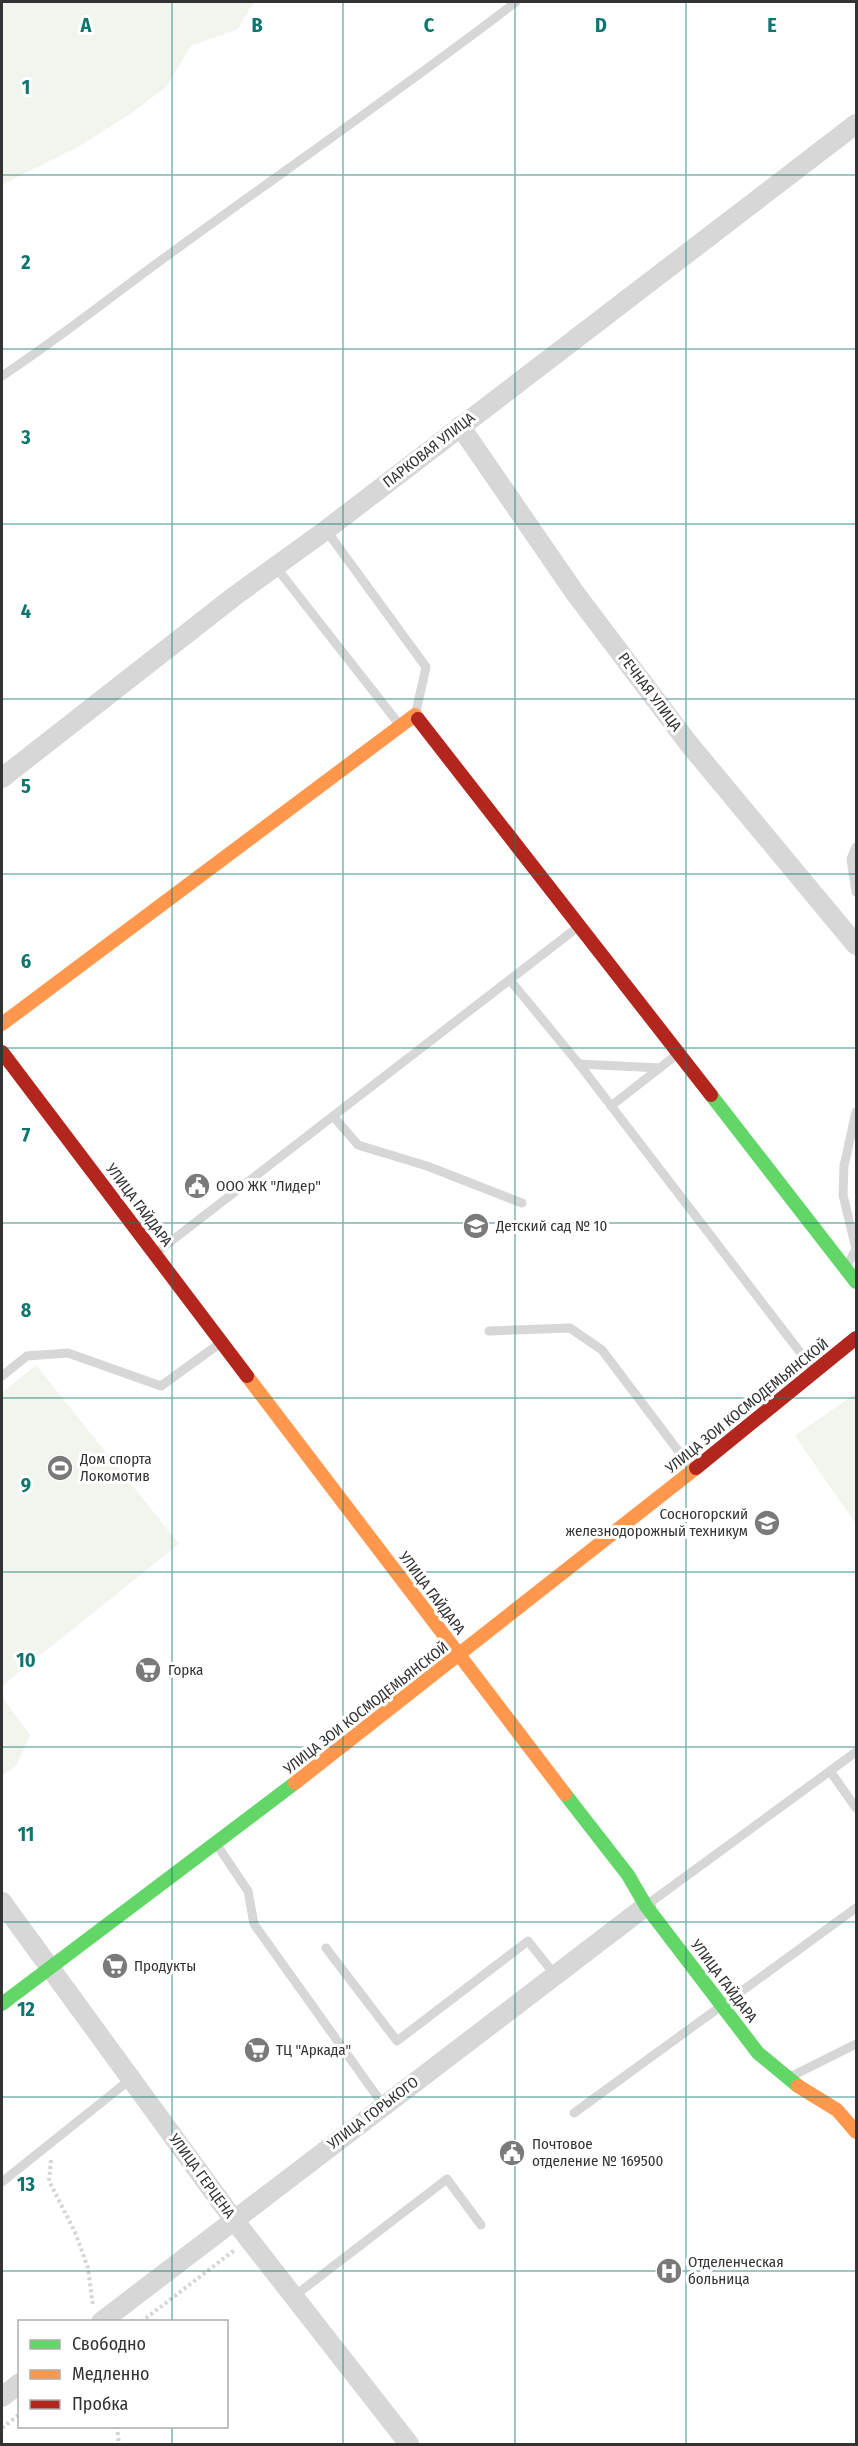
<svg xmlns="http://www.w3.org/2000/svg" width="858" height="2446" font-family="'Fira Sans Condensed',sans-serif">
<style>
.green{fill:#f1f5ed}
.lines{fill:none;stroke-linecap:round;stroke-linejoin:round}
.path{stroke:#d6d6d6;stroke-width:4;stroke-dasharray:3 3;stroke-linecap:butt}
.lane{stroke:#d7d7d7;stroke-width:9}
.street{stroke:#d7d7d7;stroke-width:20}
.fast{stroke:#63d668;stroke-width:14}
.slow{stroke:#ff974d;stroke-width:14}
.jam{stroke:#b3261e;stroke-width:14}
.grid{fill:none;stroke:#0f766e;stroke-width:1.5;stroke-opacity:0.55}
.labels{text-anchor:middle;stroke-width:6;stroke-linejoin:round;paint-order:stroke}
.street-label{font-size:15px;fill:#333;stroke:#fff}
.poi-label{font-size:15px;fill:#333;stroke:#fff;text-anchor:start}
.grid-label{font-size:20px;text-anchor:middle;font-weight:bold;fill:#0f766e;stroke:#fff;stroke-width:6;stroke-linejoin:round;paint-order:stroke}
</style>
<rect width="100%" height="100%" fill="#fff"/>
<g class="green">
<polygon points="2,2 254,2 238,29 191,46 166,87 130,114 83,144 2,185"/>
<polygon points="36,1365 179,1544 2,1686 2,1393"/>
<polygon points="856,1393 856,1524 795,1436"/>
<polygon points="2,1697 30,1735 16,1766 2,1776"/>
</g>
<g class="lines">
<g class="path">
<polyline points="51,2160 49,2181 75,2232 88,2268 93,2306"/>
<polyline points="141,2322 236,2249"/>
<polyline points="117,2426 119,2444"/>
<polyline points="2,2428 20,2414"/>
</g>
<g class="lane">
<path d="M2,376C63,336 119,290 178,248C291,166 406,86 516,2"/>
<polyline points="326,530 426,667 416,712"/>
<polyline points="275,566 399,724"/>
<polyline points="856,847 851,859 856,892"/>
<polyline points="510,980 579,1064 813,1369"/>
<polyline points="579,1064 660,1068"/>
<polyline points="611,1106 675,1056"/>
<polyline points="333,1116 358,1145 427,1166 522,1203"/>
<polyline points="157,1252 578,927"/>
<polyline points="847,1266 856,1249 843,1195 844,1166 856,1112"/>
<polyline points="489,1331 570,1328 602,1350 692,1469"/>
<polyline points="2,1376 27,1356 68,1353 161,1386 219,1344"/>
<polyline points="830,1771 856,1808"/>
<polyline points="217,1845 248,1891 254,1924 384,2106"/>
<polyline points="648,1904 856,1752"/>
<polyline points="326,1948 397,2041 528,1941 555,1975"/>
<polyline points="792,2076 856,2044"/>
<polyline points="574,2113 856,1908"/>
<polyline points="2,2182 132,2078"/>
<polyline points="293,2297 447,2179 481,2225"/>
</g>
<g class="street">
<polyline points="460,426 575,593 689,744 856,945"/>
<polyline points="2,778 236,595 326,530 856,124"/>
<polyline points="2,1902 234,2220 409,2444"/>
<polyline points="101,2322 646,1906"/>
<polyline points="2,2397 20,2383"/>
</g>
<g class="fast">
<polyline points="711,1095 856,1282"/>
<polyline points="565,1794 628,1875 646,1906 758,2053 798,2086"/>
<polyline points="2,2004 295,1783"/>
</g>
<g class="slow">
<polyline points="2,1024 415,715 418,719"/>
<polyline points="247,1376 565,1794"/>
<polyline points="295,1783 696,1468"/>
<polyline points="798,2086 837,2110 856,2132"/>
</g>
<g class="jam">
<polyline points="418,719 711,1095"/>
<polyline points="2,1052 247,1376"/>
<polyline points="696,1468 856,1338"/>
</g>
</g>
<path class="grid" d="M172,2V2322M343,2V2444M515,2V2444M686,2V2444M2,175H856M2,349H856M2,524H856M2,699H856M2,874H856M2,1048H856M2,1223H856M2,1398H856M2,1572H856M2,1747H856M2,1922H856M2,2097H856M2,2271H856M172,2426V2444"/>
<defs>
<g id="civic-disc" transform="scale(1.35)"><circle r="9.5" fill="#7a7a7a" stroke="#fff"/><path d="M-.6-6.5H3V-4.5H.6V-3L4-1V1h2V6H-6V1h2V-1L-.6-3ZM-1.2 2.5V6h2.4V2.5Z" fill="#fff"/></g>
<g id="school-disc" transform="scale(1.35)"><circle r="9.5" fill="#7a7a7a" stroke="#fff"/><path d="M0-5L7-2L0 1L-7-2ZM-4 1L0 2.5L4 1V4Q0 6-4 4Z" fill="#fff"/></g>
<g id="stadium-disc" transform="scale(1.35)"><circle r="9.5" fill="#7a7a7a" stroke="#fff"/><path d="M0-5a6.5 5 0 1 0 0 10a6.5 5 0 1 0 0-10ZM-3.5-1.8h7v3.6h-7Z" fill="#fff"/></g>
<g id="university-disc" transform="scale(1.35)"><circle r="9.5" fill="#7a7a7a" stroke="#fff"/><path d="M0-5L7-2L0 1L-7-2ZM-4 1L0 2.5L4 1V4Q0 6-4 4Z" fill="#fff"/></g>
<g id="supermarket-disc" transform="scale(1.35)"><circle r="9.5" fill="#7a7a7a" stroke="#fff"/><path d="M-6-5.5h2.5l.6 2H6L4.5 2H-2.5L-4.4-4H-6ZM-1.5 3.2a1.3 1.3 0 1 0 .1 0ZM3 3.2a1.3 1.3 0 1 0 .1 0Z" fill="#fff"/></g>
<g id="hospital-disc" transform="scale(1.35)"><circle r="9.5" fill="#7a7a7a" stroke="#fff"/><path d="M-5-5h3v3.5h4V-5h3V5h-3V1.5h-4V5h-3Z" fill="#fff"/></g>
</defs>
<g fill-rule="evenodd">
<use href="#civic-disc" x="197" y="1186"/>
<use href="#school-disc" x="476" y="1226"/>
<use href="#stadium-disc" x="60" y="1468"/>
<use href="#university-disc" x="767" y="1523"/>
<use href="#supermarket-disc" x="148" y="1670"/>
<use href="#supermarket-disc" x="115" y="1966"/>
<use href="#supermarket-disc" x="257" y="2050"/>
<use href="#civic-disc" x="512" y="2153"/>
<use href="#hospital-disc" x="669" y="2271"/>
</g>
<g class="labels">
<g class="street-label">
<text transform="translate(429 450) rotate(-38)" y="5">ПАРКОВАЯ УЛИЦА</text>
<text transform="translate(650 692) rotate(53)" y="5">РЕЧНАЯ УЛИЦА</text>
<text transform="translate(139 1205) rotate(53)" y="5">УЛИЦА ГАЙДАРА</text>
<text transform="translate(747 1406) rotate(-39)" y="5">УЛИЦА ЗОИ КОСМОДЕМЬЯНСКОЙ</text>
<text transform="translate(432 1593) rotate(53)" y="5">УЛИЦА ГАЙДАРА</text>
<text transform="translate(366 1708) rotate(-38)" y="5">УЛИЦА ЗОИ КОСМОДЕМЬЯНСКОЙ</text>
<text transform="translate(724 1981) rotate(53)" y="5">УЛИЦА ГАЙДАРА</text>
<text transform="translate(373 2113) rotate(-37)" y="5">УЛИЦА ГОРЬКОГО</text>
<text transform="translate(202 2176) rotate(54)" y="5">УЛИЦА ГЕРЦЕНА</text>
</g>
<g class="poi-label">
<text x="216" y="1191">ООО ЖК "Лидер"</text>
<text x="496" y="1231">Детский сад № 10</text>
<text x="80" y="1464">Дом спорта<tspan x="80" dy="17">Локомотив</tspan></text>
<text x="748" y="1519" text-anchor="end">Сосногорский<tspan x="748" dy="17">железнодорожный техникум</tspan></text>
<text x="168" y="1675">Горка</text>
<text x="134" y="1971">Продукты</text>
<text x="276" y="2055">ТЦ "Аркада"</text>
<text x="532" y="2149">Почтовое<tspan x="532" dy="17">отделение № 169500</tspan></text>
<text x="688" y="2267">Отделенческая<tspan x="688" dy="17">больница</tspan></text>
</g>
</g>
<g class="grid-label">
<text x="86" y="32">A</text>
<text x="257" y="32">B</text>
<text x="429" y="32">C</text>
<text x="601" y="32">D</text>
<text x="772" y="32">E</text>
<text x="26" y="94">1</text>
<text x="26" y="269">2</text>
<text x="26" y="444">3</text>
<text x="26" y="618">4</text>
<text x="26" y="793">5</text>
<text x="26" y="968">6</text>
<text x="26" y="1142">7</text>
<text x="26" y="1317">8</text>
<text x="26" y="1492">9</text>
<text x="26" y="1667">10</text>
<text x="26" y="1841">11</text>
<text x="26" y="2016">12</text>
<text x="26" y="2191">13</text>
</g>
<rect width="858" height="2446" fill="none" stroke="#333333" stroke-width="6"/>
<rect x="18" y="2320" width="210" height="108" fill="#ffffff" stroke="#adadad" stroke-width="1.5"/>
<rect x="30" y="2340" width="30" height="9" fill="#63d668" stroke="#adadad" stroke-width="1.5"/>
<text x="72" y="2350" font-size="18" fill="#333333">Свободно</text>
<rect x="30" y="2370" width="30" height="9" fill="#ff974d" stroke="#adadad" stroke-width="1.5"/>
<text x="72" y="2380" font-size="18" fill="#333333">Медленно</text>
<rect x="30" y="2400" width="30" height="9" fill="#b3261e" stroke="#adadad" stroke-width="1.5"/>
<text x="72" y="2410" font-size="18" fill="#333333">Пробка</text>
</svg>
